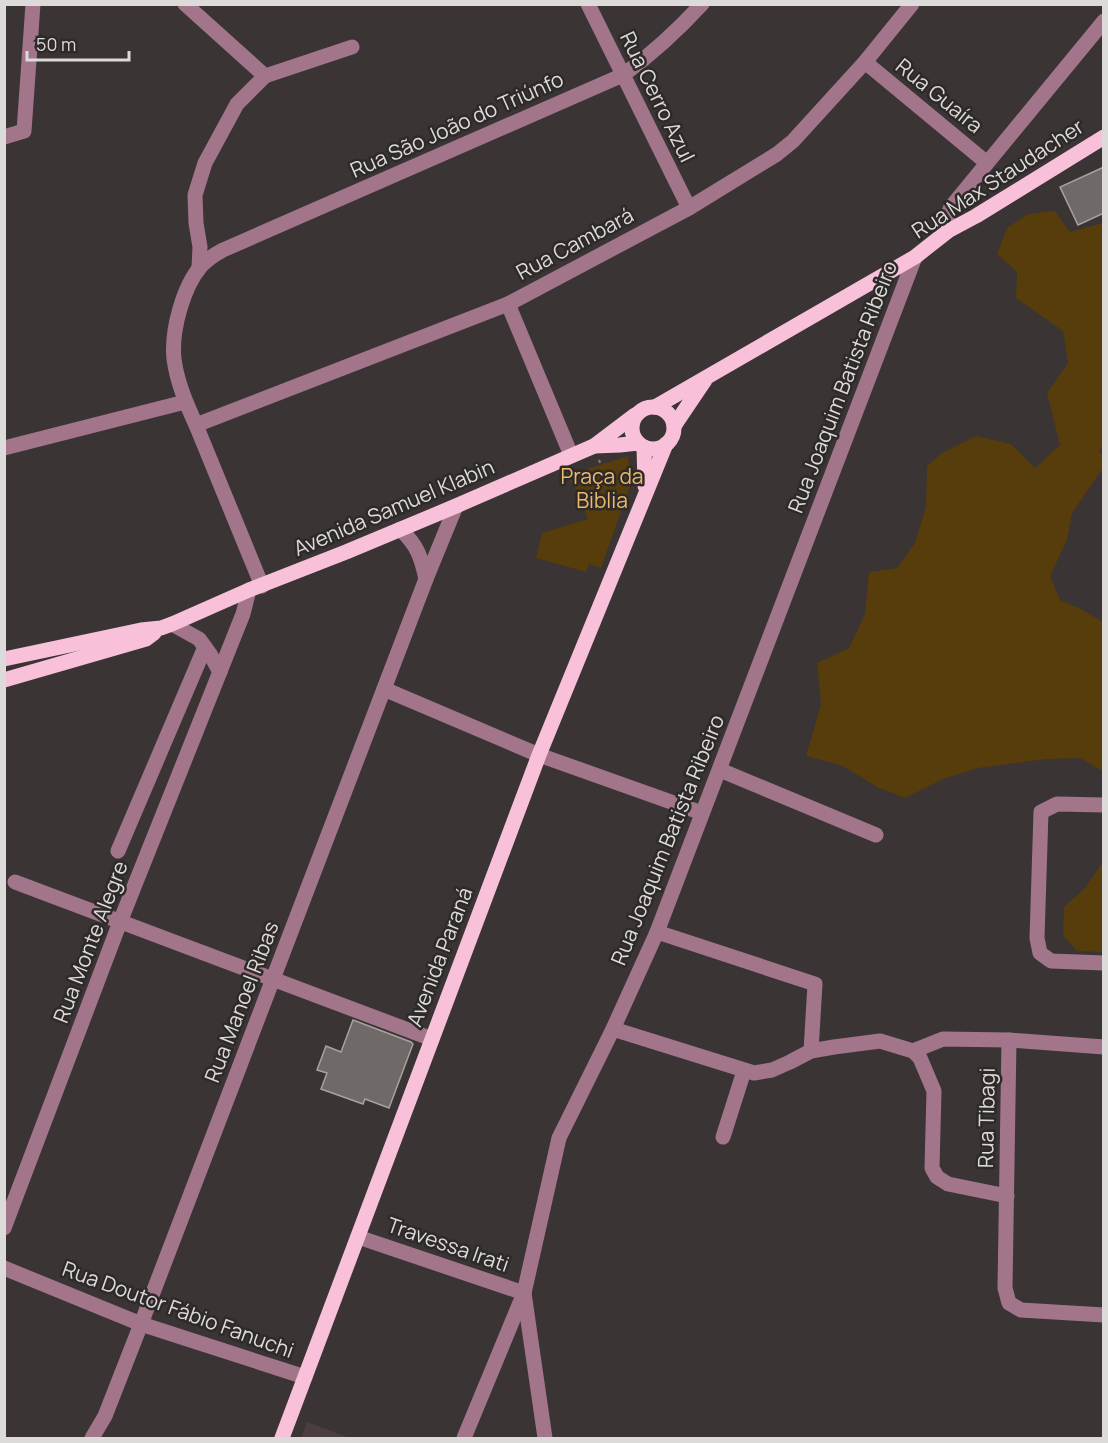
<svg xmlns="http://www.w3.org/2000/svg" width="1108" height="1443" font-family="Manrope,sans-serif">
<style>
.built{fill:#4a3e3e}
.green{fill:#573c0c}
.building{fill:#6f6967;stroke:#a8a29f;stroke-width:1.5}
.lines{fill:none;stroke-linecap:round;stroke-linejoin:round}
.path{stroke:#827d7d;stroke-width:2;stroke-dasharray:3 4.5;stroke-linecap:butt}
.minor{stroke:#a3758a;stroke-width:15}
.major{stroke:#f9c0da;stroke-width:15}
.labels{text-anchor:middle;stroke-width:5;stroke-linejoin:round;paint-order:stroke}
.street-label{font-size:21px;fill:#dddada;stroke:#2f2a2a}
.park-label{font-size:21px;fill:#edb96b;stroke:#2f2a2a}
</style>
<rect width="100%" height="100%" fill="#3a3434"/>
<polygon class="built" points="307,1422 350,1438 301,1438"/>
<g class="green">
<polygon points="1055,211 1070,232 1103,223 1104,444 1099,451 1103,457 1103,468 1072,513 1067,540 1050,576 1060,600 1081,609 1103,622 1103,771 1080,758 1047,759 978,768 943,779 905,798 877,787 843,766 806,756 821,704 817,663 849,648 865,614 869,572 897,568 915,543 926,507 927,466 942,453 976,436 1011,444 1035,468 1060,445 1047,393 1068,363 1063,331 1016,298 1017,272 997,254 1007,228 1028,214"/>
<polygon points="628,456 631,483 601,568 589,564 586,572 536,558 542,533 588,519 575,486 564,476"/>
<polygon points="1103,862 1103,952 1077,951 1063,935 1064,907 1085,888"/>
</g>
<g class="building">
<polygon points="1104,167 1104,213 1078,225 1060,187"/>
<polygon points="353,1020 411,1042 413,1044 389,1108 365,1099 363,1104 321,1089 327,1073 317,1070 326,1046 341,1052"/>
</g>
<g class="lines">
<polyline class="path" points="599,460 602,467"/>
<g class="minor">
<polyline points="185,4 265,76"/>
<polyline points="588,4 689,208"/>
<polyline points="865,62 987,163"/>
<polyline points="4,137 24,131 33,4"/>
<polyline points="948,231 948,214 951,207 1104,21"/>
<polyline points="199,268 200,247 196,223 195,195 205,163 237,104 265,76 352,47"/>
<polyline points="508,304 571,455"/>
<polyline points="196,425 508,304 689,208 777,154 793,141 865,62 912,4"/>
<polyline points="4,448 185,402"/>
<path d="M400,529C417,545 421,556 426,579"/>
<path d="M262,586L196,425C186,403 177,382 174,359C171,331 183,287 201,266C208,259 215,254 223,250L623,75C652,54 678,30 702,4"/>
<polyline points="172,624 199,639 210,654 220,672"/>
<polyline points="384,689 539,755 702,813"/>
<polyline points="720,770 876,835"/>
<polyline points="1104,805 1057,804 1041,812 1037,938 1040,953 1051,961 1104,963"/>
<polyline points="118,851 205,647"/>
<polyline points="15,882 432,1039"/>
<polyline points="657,932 815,984 811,1051"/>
<polyline points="613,1029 754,1073 772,1070 790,1062 811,1051 834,1047 880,1041 913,1051 920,1058 934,1091 932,1168 937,1177 948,1184 1007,1196"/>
<polyline points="1009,1040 1005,1288 1009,1303 1021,1310 1104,1315"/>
<polyline points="913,1051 943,1039 1009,1040 1104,1047"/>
<polyline points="723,1137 744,1071"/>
<polyline points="4,1228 120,922 243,614 249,590"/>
<polyline points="358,1237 524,1293 545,1438"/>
<polyline points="4,1268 141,1324 305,1377"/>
<polyline points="92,1438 105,1416 141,1324 426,579 456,506"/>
<polyline points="464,1438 524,1293 559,1138 613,1029 657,932 915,257"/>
</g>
<g class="major">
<circle cx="653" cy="428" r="21"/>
<polyline points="655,407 915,257 948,231 976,216 1104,137"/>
<polyline points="674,426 705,380"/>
<polyline points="594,446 620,445 638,443"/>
<polyline points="644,447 645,486"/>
<polyline points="4,659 141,630 161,628 172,624 249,590 346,552 456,506 594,446 635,415"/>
<polyline points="4,680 146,639 154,633"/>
<polyline points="282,1438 539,755 666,444"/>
</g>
</g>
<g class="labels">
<g class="street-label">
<text transform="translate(939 96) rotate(39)" y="7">Rua Guaíra</text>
<text transform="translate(657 97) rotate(64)" y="7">Rua Cerro Azul</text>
<text transform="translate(457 125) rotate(-24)" y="7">Rua São João do Triúnfo</text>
<text transform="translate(998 179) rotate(-33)" y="7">Rua Max Staudacher</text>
<text transform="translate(575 244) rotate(-28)" y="7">Rua Cambará</text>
<text transform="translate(843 387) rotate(-69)" y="7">Rua Joaquim Batista Ribeiro</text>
<text transform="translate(394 508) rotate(-23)" y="7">Avenida Samuel Klabin</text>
<text transform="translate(668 840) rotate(-68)" y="7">Rua Joaquim Batista Ribeiro</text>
<text transform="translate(91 942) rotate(-69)" y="7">Rua Monte Alegre</text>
<text transform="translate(440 957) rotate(-69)" y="7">Avenida Paraná</text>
<text transform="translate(242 1002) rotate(-69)" y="7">Rua Manoel Ribas</text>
<text transform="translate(987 1118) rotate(-89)" y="7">Rua Tibagi</text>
<text transform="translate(448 1245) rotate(19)" y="7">Travessa Irati</text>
<text transform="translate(178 1310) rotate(20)" y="7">Rua Doutor Fábio Fanuchi</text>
</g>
<g class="park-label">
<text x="602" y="484">Praça da<tspan x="602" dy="24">Biblia</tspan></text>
</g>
</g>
<rect width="1108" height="1443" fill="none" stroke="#dddada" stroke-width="12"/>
<path d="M27 51v9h102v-9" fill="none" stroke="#dddada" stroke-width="3"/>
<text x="36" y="51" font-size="18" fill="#dddada" stroke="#2f2a2a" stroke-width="4.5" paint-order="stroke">50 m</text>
</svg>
